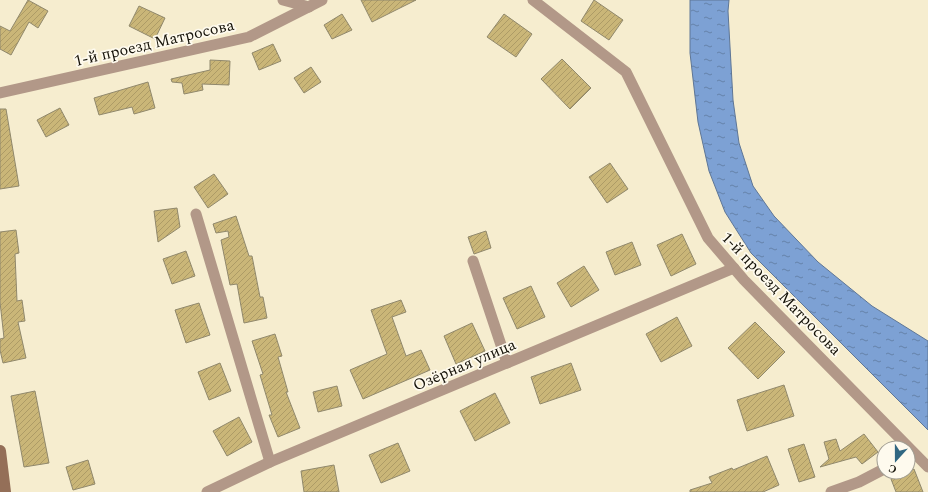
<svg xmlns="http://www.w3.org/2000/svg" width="928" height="492" font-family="Spectral,serif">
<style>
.water{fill:url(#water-ripples);stroke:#5e7696}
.building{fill:url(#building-hatch);stroke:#90886c}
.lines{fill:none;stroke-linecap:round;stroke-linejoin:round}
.street{stroke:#b29888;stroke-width:11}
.secondary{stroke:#946f58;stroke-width:12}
.labels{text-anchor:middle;stroke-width:3.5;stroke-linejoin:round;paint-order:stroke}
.street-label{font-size:16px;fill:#141107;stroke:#fefaee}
</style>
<defs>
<pattern id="water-ripples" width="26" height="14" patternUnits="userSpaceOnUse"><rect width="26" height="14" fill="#7da1d4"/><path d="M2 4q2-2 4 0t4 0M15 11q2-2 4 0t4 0" fill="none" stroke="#6582aa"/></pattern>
<pattern id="building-hatch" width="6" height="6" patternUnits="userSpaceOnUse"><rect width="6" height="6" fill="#cab678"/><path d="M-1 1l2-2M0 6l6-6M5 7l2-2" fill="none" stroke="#ad9b66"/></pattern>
</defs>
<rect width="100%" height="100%" fill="#f6edcf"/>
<polygon class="water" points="690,0 729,0 728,11 733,100 739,143 753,186 774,216 818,262 872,306 928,341 928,430 751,253 725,212 709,171 698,122 690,53"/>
<g class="building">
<polygon points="28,0 48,11 38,28 29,22 11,55 0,49 0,26 10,31"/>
<polygon points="361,0 416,0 372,22"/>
<polygon points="594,0 623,20 609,40 581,21"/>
<polygon points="139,6 165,18 155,39 129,26"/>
<polygon points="342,14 352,30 332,39 324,25"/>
<polygon points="504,14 532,34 516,57 487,37"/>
<polygon points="273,44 281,61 259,70 252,53"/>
<polygon points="562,59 591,88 570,109 541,79"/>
<polygon points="210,60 230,61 229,85 202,84 203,90 184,94 182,83 172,82 171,79 210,70"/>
<polygon points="311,67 321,82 304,93 294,78"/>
<polygon points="148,82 155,108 134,114 132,107 99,115 94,98"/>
<polygon points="60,108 69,125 46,137 37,120"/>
<polygon points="0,109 6,109 19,186 0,189"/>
<polygon points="610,163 628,189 607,203 589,177"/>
<polygon points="214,174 228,194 208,208 194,187"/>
<polygon points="177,208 180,227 158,242 154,211"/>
<polygon points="236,216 249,256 252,256 260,297 263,297 267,318 244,323 237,284 230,285 221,240 229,237 228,231 216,233 213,224"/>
<polygon points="16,230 19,253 15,254 17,301 22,300 25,321 18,322 26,358 3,363 0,350 0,339 4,338 0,302 0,232"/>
<polygon points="486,231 491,248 474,254 468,237"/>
<polygon points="682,234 696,264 671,276 657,245"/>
<polygon points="632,242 641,265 615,275 606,252"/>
<polygon points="186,251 195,276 172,284 163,259"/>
<polygon points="584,266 599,290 571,307 557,283"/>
<polygon points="531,286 545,317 517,329 503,298"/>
<polygon points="401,300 406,312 392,317 406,356 421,350 430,370 363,399 350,370 387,354 371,310"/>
<polygon points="199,303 210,335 186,343 175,310"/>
<polygon points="677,317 692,346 661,362 646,334"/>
<polygon points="755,322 785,352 758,379 728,348"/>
<polygon points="472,323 485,351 456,364 444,336"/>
<polygon points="275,334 282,356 278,357 288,392 286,392 300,428 278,437 269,415 272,415 260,375 263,374 252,341"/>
<polygon points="220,363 231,391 209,400 198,372"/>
<polygon points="571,363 581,390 540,404 531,377"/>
<polygon points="784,385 794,416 747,431 737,400"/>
<polygon points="337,386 342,406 318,412 313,392"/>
<polygon points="35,391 49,463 24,467 11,396"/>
<polygon points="495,393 510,423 475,441 460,411"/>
<polygon points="239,417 252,442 227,456 213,431"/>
<polygon points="864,434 878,452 862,464 856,457 820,467 829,459 824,442 836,439 840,451"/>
<polygon points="398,443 410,471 381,483 369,455"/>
<polygon points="804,444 815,477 799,482 788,449"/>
<polygon points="767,456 779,485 763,492 690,492 690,490 712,483 709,477 732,468 733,470"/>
<polygon points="88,460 95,484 73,490 66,467"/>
<polygon points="334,465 339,492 304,492 301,471"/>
<polygon points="914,469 923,492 896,492 891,479"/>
</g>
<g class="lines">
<g class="street">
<polyline points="283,0 309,7"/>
<polyline points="533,0 626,72 708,238 744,280 928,467"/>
<polyline points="0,93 249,37 322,0"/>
<polyline points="196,214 270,462"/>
<polyline points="473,261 507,363"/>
<polyline points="207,492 270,462 734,268"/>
<polyline points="831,492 859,482 884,469"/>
</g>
<polyline class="secondary" points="0,451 5,492"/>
</g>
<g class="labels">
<g class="street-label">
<text transform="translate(154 42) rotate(-13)" y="6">1-й проезд Матросова</text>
<text transform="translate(782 293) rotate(46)" y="6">1-й проезд Матросова</text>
<text transform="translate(464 364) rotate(-23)" y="6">Озёрная улица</text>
</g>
</g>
<g transform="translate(896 460) rotate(201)"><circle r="19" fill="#fefaee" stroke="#a09d92"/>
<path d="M0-3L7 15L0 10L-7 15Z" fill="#316782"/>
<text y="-6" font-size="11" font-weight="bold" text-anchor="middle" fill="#141107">С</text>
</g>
</svg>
